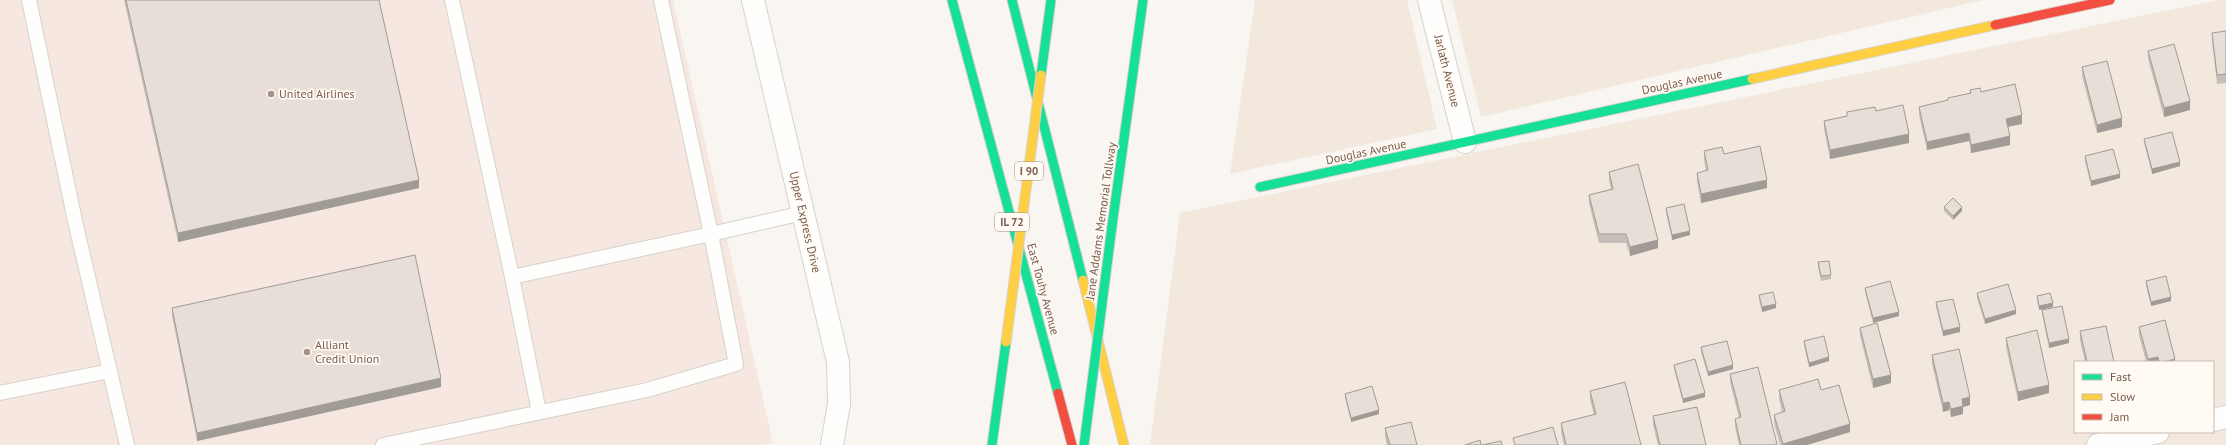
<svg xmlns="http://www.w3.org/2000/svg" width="2226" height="445" font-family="'PT Sans',sans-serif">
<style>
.residential{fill:#f2e8de;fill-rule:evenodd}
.commercial{fill:#f6e8e1}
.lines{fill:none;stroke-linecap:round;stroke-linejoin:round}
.lane-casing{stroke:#d7d1cb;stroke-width:16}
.street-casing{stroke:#d7d1cb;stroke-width:24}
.fast-casing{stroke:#d9d2cb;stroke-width:11}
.slow-casing{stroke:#d9d2cb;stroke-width:11}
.jam-casing{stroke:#d9d2cb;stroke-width:11}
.lane{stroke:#fefefd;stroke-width:14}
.street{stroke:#fefefd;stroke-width:22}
.fast{stroke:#16e098;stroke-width:9}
.slow{stroke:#ffcf43;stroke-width:9}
.jam{stroke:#f24e42;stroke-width:9}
.fast-bridge-casing{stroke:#dad1cc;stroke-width:11;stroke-linecap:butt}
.slow-bridge-casing{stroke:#dad1cc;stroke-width:11;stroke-linecap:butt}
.fast-bridge{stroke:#16e098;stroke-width:9}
.slow-bridge{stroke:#ffcf43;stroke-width:9}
.wall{fill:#c6bfb9}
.shaded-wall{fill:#a19b96}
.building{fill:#e6ded7;stroke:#a19b96}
.poi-dot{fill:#a69286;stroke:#fffaf3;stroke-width:1.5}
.labels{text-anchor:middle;stroke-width:3.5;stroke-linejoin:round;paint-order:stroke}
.shield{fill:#fffaf3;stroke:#a28b7f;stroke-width:1}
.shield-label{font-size:11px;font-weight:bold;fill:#7a5c4d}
.street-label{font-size:12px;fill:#7a5c4d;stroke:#fffaf3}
.poi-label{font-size:12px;fill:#7a5c4d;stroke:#fffaf3;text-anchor:start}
</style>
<rect width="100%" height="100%" fill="#f9f5f0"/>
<g class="residential">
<polygon points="1255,0 1407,0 1437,129 1230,174"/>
<polygon points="1452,0 1983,0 1481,117"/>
<path d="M2218,0H2226V445H1150L1180,213ZM2075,362H2213V432H2075Z"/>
</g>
<polygon class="commercial" points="0,0 673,0 773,443 763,445 0,445"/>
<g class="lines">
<g class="lane-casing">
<g id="lane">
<polyline points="29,0 75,221 127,445"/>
<polyline points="452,0 512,277"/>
<polyline points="0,393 110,371"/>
<polyline points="539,412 512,277 711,234 661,0"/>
<polyline points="383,445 647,390 736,364 711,234 803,213"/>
</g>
</g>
<g class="street-casing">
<g id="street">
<polyline points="753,0 838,362 839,404 832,445"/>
<polyline points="1429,0 1465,142"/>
<polyline points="2213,420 2226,417"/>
<polyline points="2098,445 2158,432"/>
</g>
</g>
<g class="fast-casing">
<g id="fast">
<polyline points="952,0 1058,393"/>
<polyline points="1012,0 1083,280"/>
<polyline points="1260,187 1752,79"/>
<polyline points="1112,226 1143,0"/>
<polyline points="992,445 1006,342"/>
</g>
</g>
<g class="slow-casing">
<g id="slow">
<polyline points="1752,79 1995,25"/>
<polyline points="1083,280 1124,445"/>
</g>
</g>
<g class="jam-casing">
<g id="jam">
<polyline points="1995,25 2110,0"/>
<polyline points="1058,393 1072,445"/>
</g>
</g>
<use href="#lane" class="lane"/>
<use href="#street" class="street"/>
<use href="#fast" class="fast"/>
<use href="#slow" class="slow"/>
<use href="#jam" class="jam"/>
<g class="fast-bridge-casing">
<g id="fast-bridge">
<polyline points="1041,75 1051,0"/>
<polyline points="1084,445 1112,226"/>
</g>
</g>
<g class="slow-bridge-casing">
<polyline id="slow-bridge" points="1006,342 1041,75"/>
</g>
<use href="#fast-bridge" class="fast-bridge"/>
<use href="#slow-bridge" class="slow-bridge"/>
</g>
<g class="wall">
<polygon points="124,0 379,0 419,188 178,242"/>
<polygon points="2226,31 2226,83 2217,84 2212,41 2212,33"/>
<polygon points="2148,51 2190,110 2164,117 2148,59"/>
<polygon points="2082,67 2122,127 2097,133 2082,76"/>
<polygon points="1970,90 1981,92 2022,124 2008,127 2010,145 1971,153 1969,141 1927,150 1919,115 1919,107 1948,100 1948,98 1970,93"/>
<polygon points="1876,111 1909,143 1830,159 1824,129 1824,121 1847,116 1847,112"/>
<polygon points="2144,139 2180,166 2152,174 2144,143"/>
<polygon points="1704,151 1724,154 1767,188 1701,203 1697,181 1697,173 1706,171 1704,160"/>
<polygon points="2085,156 2120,178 2091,186 2085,161"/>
<polygon points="1609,172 1658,248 1630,256 1626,243 1599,243 1589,204 1589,195 1611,189 1609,181"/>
<polygon points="1944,207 1962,211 1953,220 1944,211"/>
<polygon points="1666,208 1690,235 1672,240 1666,213"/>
<polygon points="1818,262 1831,275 1831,279 1821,281 1818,267"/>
<polygon points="2146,281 2171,301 2151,306 2146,286"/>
<polygon points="1865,288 1899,316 1873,323 1865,292"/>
<polygon points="1977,293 2016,314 1985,324 1977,298"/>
<polygon points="2050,293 2039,310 2037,300 2037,296"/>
<polygon points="1759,295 1776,308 1762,312 1759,300"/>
<polygon points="1936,302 1960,332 1943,336 1936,307"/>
<polygon points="172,308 441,387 197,441 172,316"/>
<polygon points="2042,310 2069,343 2049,348 2042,314"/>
<polygon points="2139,327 2175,362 2146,362 2139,335"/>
<polygon points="1860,328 1891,383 1873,388 1860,336"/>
<polygon points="2080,331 2114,362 2085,362 2080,340"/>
<polygon points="2006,338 2049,393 2018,401 2006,347"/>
<polygon points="1804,341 1829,361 1809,367 1804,346"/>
<polygon points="1701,347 1733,369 1708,376 1701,352"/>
<polygon points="1932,355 1970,405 1963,407 1963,414 1951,417 1949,410 1943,412 1932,364"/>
<polygon points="1674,365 1705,397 1683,403 1674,369"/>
<polygon points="1730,374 1777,445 1739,445 1735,427 1735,419 1739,418 1730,382"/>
<polygon points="1779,390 1821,390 1850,432 1807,445 1780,445 1774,423 1774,415 1782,412 1779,399"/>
<polygon points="1590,391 1641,445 1564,445 1561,432 1561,423 1594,415 1590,400"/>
<polygon points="1345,394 1379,414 1351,422 1345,398"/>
<polygon points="1653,416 1706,445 1658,445 1653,425"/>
<polygon points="1385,428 1417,445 1387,445 1385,437"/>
</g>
<g class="shaded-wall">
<polygon points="2190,101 2190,110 2164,117 2164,108"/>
<polygon points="2022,115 2022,124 2006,127 2006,119"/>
<polygon points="2122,118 2122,127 2097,133 2097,125"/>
<polygon points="1969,133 1969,141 1927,150 1927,142"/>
<polygon points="1909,134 1909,143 1830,159 1830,150"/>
<polygon points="2010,136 2010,145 1971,153 1971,145"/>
<polygon points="2180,162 2180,166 2152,174 2152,169"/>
<polygon points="2120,174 2120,178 2091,186 2091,181"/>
<polygon points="419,180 419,188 178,242 178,233"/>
<polygon points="1767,180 1767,188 1701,203 1701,194"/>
<polygon points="1962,207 1962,211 1953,220 1953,216"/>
<polygon points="1690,231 1690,235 1672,240 1672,235"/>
<polygon points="1658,240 1658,248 1630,256 1630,247"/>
<polygon points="2171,297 2171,301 2151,306 2151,302"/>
<polygon points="2053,303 2053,307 2039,310 2039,306"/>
<polygon points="1776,304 1776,308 1762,312 1762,307"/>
<polygon points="2016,310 2016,314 1985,324 1985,319"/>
<polygon points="1899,312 1899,316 1873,323 1873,318"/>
<polygon points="1960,327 1960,332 1943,336 1943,331"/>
<polygon points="2069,339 2069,343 2049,348 2049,343"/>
<polygon points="1829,357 1829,361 1809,367 1809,363"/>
<polygon points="2158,357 2158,362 2148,362 2148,359"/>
<polygon points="2175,359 2175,362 2163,362"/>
<polygon points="1733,365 1733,369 1708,376 1708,372"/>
<polygon points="1891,375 1891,383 1873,388 1873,379"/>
<polygon points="441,378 441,387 197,441 197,433"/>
<polygon points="2049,385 2049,393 2018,401 2018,392"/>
<polygon points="1705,393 1705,397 1683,403 1683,399"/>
<polygon points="1970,397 1970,405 1963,407 1963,414 1951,417 1951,409 1962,399"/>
<polygon points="1949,402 1949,410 1943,412 1943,403"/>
<polygon points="1379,410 1379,414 1351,422 1351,418"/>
<polygon points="1850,424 1850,432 1807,445 1783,445 1783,444"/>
</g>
<g class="building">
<polygon points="126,0 379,0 419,180 178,233"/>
<polygon points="2226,31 2226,74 2217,75 2212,33"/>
<polygon points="2174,44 2190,101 2164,108 2148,51"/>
<polygon points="2107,61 2122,118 2097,125 2082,67"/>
<polygon points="2015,84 2022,115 2006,119 2010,136 1971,145 1969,133 1927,142 1919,107 1948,100 1948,98 1971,93 1970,90 1980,88 1981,92"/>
<polygon points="1903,105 1909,134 1830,150 1824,121 1847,116 1847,112 1875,107 1876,111"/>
<polygon points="2172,132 2180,162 2152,169 2144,139"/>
<polygon points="1760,146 1767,180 1701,194 1697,173 1708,170 1704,151 1722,147 1724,154"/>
<polygon points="2113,149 2120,174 2091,181 2085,156"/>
<polygon points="1638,164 1658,240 1630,247 1626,234 1599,234 1589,195 1613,189 1609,172"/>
<polygon points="1953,198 1962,207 1953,216 1944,207"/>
<polygon points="1684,204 1690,231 1672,235 1666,208"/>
<polygon points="415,255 441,378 197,433 172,308"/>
<polygon points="1829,261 1831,275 1821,276 1818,262"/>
<polygon points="2166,276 2171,297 2151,302 2146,281"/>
<polygon points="1890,281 1899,312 1873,318 1865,288"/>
<polygon points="2008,284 2016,310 1985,319 1977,293"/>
<polygon points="1773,292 1776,304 1762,307 1759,295"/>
<polygon points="2050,293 2053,303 2039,306 2037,296"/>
<polygon points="1953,299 1960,327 1943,331 1936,302"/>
<polygon points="2062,306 2069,339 2049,343 2042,310"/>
<polygon points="2165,320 2175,359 2163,362 2159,362 2158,357 2148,359 2139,327"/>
<polygon points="1877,323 1891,375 1873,379 1860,328"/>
<polygon points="2106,326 2114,362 2087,362 2080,331"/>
<polygon points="2037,330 2049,385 2018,392 2006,338"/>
<polygon points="1824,336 1829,357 1809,363 1804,341"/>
<polygon points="1727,341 1733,365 1708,372 1701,347"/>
<polygon points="1959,349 1970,397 1962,399 1963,406 1951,409 1949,402 1943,403 1932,355"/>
<polygon points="1695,359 1705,393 1683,399 1674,365"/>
<polygon points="1758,367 1777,444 1775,445 1741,445 1735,419 1741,417 1730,374"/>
<polygon points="1818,379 1821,390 1839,385 1850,424 1783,444 1774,415 1785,411 1779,390"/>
<polygon points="1625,382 1641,445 1566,445 1561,423 1596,414 1590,391"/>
<polygon points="1372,386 1379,410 1351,418 1345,394"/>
<polygon points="1697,407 1706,445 1660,445 1653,416"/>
<polygon points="1411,422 1417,445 1390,445 1385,428"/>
<polygon points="1553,427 1558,445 1515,445 1513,438"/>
<polygon points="1480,440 1481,445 1465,445"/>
<polygon points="1501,441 1502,445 1482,445"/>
</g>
<g class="poi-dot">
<circle cx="271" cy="94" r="4"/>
<circle cx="307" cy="352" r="4"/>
</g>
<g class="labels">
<g class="shield">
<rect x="1015" y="162" width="28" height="18" rx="3"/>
<rect x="995" y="213" width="34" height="18" rx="3"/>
</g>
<g class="shield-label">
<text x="1029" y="175">I 90</text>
<text x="1012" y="226">IL 72</text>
</g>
<g class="street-label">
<text transform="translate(1447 71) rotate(76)" y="4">Jarlath Avenue</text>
<text transform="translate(1682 82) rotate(-12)" y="4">Douglas Avenue</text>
<text transform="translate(1366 152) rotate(-12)" y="4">Douglas Avenue</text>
<text transform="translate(1101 221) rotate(-82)" y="4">Jane Addams Memorial Tollway</text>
<text transform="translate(805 222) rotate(77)" y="4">Upper Express Drive</text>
<text transform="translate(1043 289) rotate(75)" y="4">East Touhy Avenue</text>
</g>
<g class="poi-label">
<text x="279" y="98">United Airlines</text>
<text x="315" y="349">Alliant<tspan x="315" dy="14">Credit Union</tspan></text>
</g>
</g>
<rect x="2074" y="361" width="140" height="72" fill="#fffaf3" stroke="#cabbb1"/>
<rect x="2082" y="374" width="20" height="6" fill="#16e098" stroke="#cabbb1"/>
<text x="2110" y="381" font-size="12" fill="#7a5c4d">Fast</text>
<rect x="2082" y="394" width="20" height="6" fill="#ffcf43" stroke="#cabbb1"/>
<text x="2110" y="401" font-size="12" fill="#7a5c4d">Slow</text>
<rect x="2082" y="414" width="20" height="6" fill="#f24e42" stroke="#cabbb1"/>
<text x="2110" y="421" font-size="12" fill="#7a5c4d">Jam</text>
</svg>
